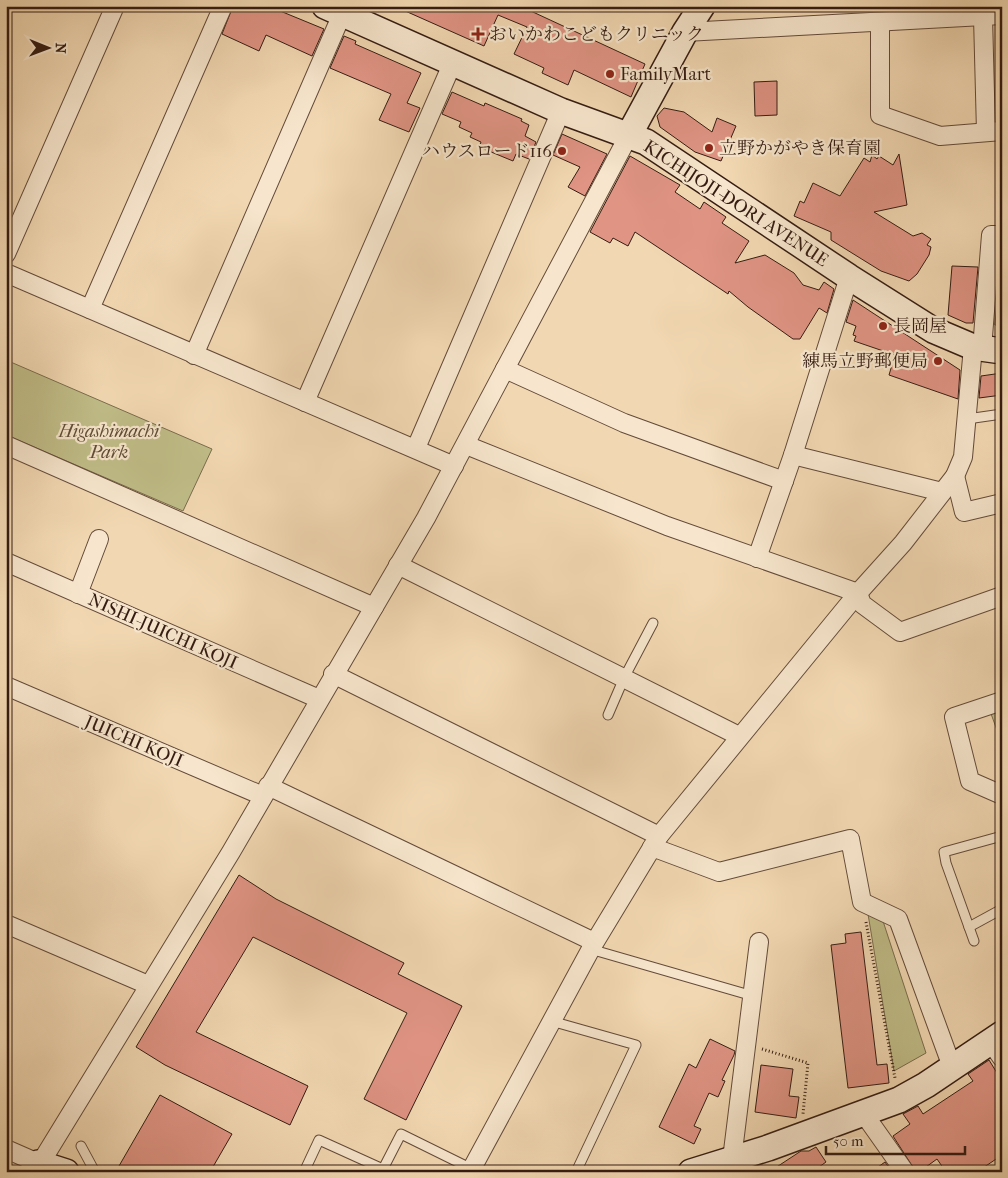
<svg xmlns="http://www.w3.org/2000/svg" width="1008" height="1178" font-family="'IM FELL French Canon','Noto Serif JP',serif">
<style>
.green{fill:#c0bd88;stroke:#7a6c4d}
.building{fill:#e09484;stroke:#341c12}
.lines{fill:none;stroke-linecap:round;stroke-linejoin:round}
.lane-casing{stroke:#644b3a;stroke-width:11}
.street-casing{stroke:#644b3a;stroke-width:20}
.secondary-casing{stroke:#341c12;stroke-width:28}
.path{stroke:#341c12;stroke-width:3;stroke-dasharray:1 2.5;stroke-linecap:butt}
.lane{stroke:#f7e6cd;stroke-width:9}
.street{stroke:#f7e6cd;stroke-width:18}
.secondary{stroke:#f7e6cd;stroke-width:25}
.poi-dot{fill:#8f2418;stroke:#f7e6cd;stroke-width:2}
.labels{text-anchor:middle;stroke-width:4.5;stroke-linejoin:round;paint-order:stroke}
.poi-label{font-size:18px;fill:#341c12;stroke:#f7e6cd;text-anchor:start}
.street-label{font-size:18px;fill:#341c12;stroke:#f7e6cd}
.park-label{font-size:18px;font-style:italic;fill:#5e4c35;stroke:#f7e6cd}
</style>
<rect width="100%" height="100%" fill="#f2d8b2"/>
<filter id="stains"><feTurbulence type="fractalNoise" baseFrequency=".004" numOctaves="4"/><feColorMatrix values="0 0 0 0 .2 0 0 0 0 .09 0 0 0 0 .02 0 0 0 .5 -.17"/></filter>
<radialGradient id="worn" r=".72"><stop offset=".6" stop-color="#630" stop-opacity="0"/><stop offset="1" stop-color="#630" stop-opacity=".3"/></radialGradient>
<g class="green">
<polygon points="6,360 212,449 183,511 6,435"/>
<polygon points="1002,708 1002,744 990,711"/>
<polygon points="867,908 882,918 926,1053 894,1071"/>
</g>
<g class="building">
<polygon points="233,6 268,6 324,29 312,56 266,35 259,51 222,34"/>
<polygon points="394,6 520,6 645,64 631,97 574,70 568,85 542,73 544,68 514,54 527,27 498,15 484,46"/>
<polygon points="344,36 356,41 355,44 421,73 407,103 420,108 409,132 379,120 391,94 330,68"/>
<polygon points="777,81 777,115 755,116 754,82"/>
<polygon points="452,92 484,106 485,103 522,119 521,121 529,125 525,136 536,142 529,159 516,154 513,161 479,147 481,142 470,137 472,133 459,127 461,122 442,114"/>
<polygon points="664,108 684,112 712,132 717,118 736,126 721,161 695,152 660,127 657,116"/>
<polygon points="562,134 607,154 585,196 568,187 580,167 553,155"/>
<polygon points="899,154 907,205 874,212 913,236 922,233 931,239 927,245 931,247 929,255 917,274 909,281 881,271 831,240 831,232 794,216 800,201 804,203 813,183 840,196 864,158 870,162 872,155 877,159 879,156 893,165"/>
<polygon points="630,156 680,185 675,192 700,209 704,202 726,217 722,223 749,241 735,263 765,255 794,273 803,285 819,290 824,282 834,289 827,313 819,308 800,339 793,339 748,307 729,291 728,294 635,232 628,246 613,238 610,243 590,232"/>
<polygon points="952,266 978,267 973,323 966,323 948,315"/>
<polygon points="997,297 1002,297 1002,325 995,325"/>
<polygon points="853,300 960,370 958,399 889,375 895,355 854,341 856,336 853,335 856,326 846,322"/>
<polygon points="1002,373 1002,395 979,398 981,376"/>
<polygon points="239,875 276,899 404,963 398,974 462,1006 406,1120 364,1099 407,1013 253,937 196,1032 308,1086 290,1125 165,1065 136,1047"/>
<polygon points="861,932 877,1065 887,1064 889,1083 848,1088 831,945 846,943 845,934"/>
<polygon points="710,1039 735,1051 734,1055 722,1080 725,1081 718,1097 709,1093 694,1126 701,1129 694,1144 659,1127 689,1064 696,1068"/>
<polygon points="989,1060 1002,1081 1002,1155 977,1172 946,1172 937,1159 919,1172 916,1172 893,1136 910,1124 903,1114 918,1106 923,1114 973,1081 968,1074"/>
<polygon points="761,1065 793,1069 789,1096 799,1097 796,1118 755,1112"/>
<polygon points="160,1095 232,1134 210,1172 129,1172 119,1166"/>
<polygon points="816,1147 826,1162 812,1172 769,1172 801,1151 809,1151"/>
<polygon points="885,1162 892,1172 871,1172"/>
</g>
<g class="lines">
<g class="lane-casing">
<g id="lane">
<polyline points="967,419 1002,414"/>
<polyline points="608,715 624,678 653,623"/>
<polyline points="969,927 1002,909"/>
<polyline points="974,941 946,863 944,852 1002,836"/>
<polyline points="593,945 597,951 753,996"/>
<polyline points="551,1021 636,1045 576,1172"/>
<polyline points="81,1146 95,1172"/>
<polyline points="304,1172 319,1140 383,1169 401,1134 472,1169"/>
</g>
</g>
<g class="street-casing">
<g id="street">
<polyline points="983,17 986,132"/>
<polyline points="880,23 880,115 940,136 1002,131"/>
<polyline points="685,32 1002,15"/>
<polyline points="6,254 115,6"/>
<polyline points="6,273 454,466"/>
<polyline points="90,309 223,6"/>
<polyline points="982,349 991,235 1002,235"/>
<polyline points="194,355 342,14"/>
<polyline points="505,369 624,423 784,481"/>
<polyline points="305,402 453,62"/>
<polyline points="6,445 374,607"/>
<polyline points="466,445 667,526 858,593 862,604 900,632 1002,596"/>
<polyline points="416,448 561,111"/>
<polyline points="793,455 942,492"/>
<polyline points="955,476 964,512 1002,503"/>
<polyline points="757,558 793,455 849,277"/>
<polyline points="6,562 319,699"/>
<polyline points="398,565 739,736"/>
<polyline points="78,594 99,539"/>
<polyline points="333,674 659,836"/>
<polyline points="6,686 263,796"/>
<polyline points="1002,701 954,717 970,781 1002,795"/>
<polyline points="268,786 588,939 593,945"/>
<polyline points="652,847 719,872 850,839 862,902 898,919 952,1067"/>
<polyline points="6,924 148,985"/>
<polyline points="990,1041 1002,1058"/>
<polyline points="864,1114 905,1172"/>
<polyline points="6,1149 38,1163"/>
<polyline points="732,1159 759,942"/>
<polyline points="35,1172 231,852 426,518 629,135"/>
<polyline points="470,1172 593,945 659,836 858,593 903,543 955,476 963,457 973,347"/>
</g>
</g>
<g class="secondary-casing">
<g id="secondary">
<polyline points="325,6 561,111 646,142 849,277 933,330 973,347 1002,351"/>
<polyline points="629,135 685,32 702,6"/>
<polyline points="38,1163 66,1172"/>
<polyline points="691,1172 768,1148 899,1100 926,1085 1002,1034"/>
</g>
</g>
<g class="path">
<polyline points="866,922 895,1078"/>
<polyline points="762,1049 808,1063 803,1114"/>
</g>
<use href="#lane" class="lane"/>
<use href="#street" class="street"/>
<use href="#secondary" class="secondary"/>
</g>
<g class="poi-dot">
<path d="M475.5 26.5h5v5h5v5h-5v5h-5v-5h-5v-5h5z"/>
<circle cx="610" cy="74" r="5"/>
<circle cx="709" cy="148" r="5"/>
<circle cx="562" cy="151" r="5"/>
<circle cx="883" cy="326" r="5"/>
<circle cx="938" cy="361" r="5"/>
</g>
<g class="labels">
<g class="poi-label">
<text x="489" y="40">おいかわこどもクリニック</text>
<text x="620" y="80">FamilyMart</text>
<text x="719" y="154">立野かがやき保育園</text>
<text x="552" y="157" text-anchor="end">ハウスロード116</text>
<text x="893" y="332">長岡屋</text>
<text x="928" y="367" text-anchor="end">練馬立野郵便局</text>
</g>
<g class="street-label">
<text transform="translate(736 203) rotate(33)" y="6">KICHIJOJI-DORI AVENUE</text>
<text transform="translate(163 631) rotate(24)" y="6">NISHI-JUICHI KOJI</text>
<text transform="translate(134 741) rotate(23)" y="6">JUICHI KOJI</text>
</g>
<g class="park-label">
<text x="109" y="437">Higashimachi<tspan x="109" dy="21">Park</tspan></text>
</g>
</g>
<rect width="1008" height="1178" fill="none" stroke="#f2d8b2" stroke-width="25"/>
<rect x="8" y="8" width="993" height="1163" fill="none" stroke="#341c12" stroke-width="2.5"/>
<rect x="12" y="12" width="983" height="1153" fill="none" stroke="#341c12"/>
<g transform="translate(48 48) rotate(91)" stroke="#f7e6cd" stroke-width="4" paint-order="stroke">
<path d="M0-4L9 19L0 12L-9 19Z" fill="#341c12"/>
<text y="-8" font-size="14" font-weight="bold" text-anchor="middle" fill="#341c12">N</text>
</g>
<path d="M826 1146v8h139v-8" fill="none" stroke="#341c12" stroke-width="2.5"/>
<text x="833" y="1146" font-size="15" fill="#341c12" stroke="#f7e6cd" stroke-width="4" paint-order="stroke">50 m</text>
<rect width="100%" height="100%" filter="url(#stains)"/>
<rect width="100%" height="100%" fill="url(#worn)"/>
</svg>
